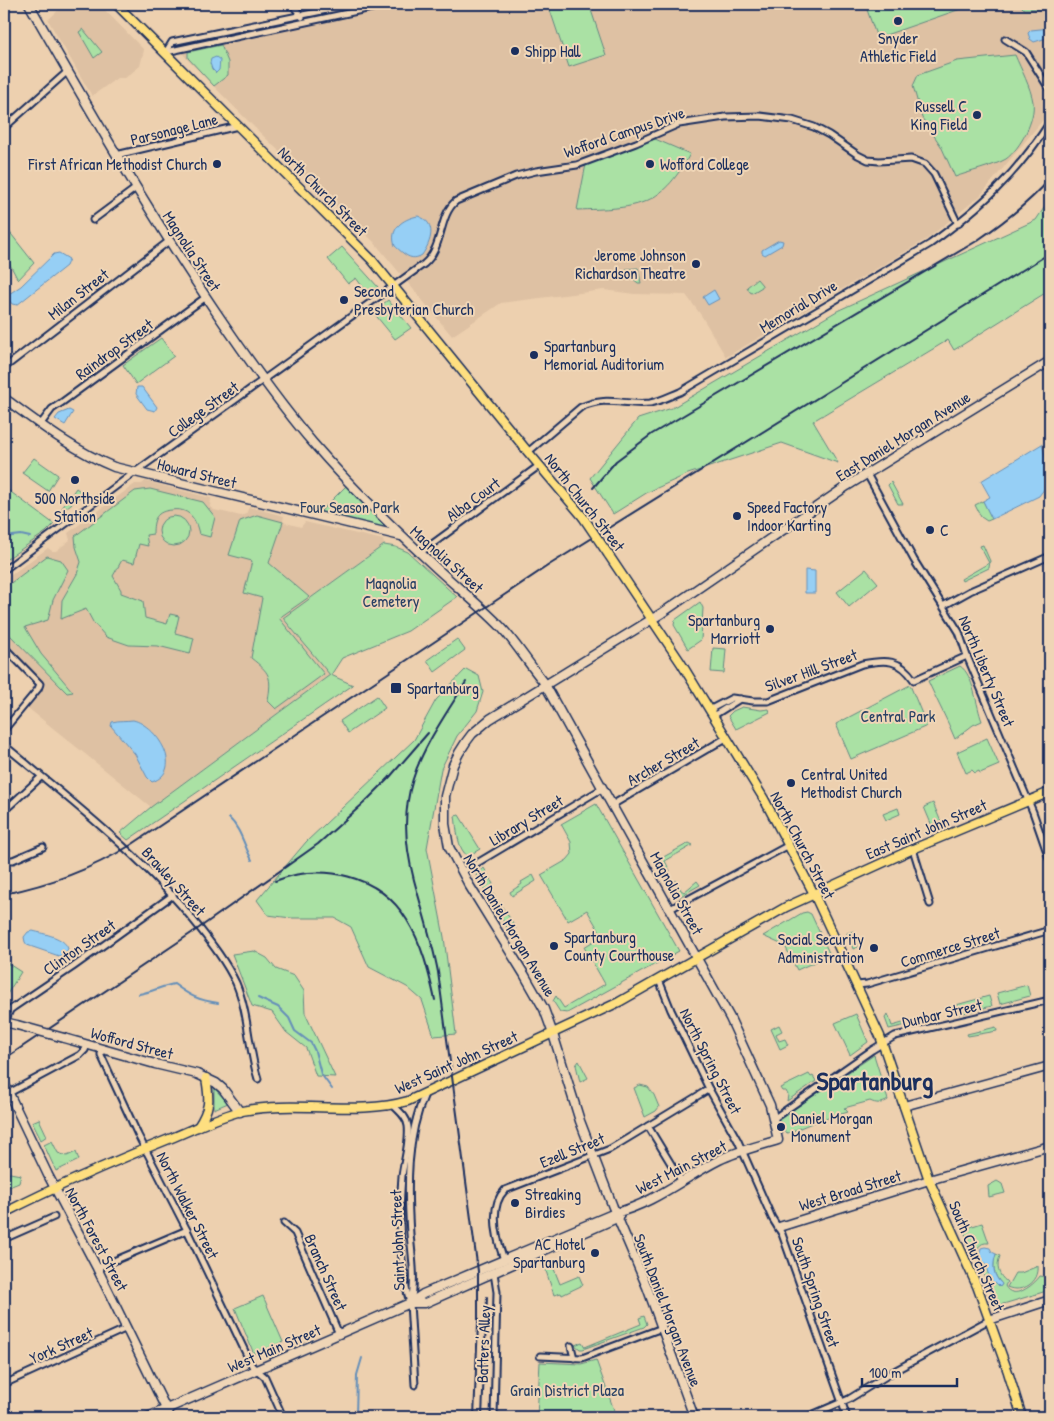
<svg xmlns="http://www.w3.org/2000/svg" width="1054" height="1421" font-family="'Patrick Hand',sans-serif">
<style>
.built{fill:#dec1a3}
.green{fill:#aae1a4;stroke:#628881}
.water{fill:#96cff5;stroke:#658fb9}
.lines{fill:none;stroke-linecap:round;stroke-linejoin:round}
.stream{stroke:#658fb9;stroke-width:2}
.street-casing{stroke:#1b2f5e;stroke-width:9}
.secondary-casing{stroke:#1b2f5e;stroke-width:11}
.primary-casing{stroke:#1b2f5e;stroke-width:11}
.street{stroke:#efd5b6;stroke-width:5}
.secondary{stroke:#efd5b6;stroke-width:8}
.primary{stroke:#fedf80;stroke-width:8}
.rail{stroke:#1b2f5e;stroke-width:2}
.secondary-bridge-casing{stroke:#1b2f5e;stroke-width:11;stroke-linecap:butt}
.primary-bridge-casing{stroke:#1b2f5e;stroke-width:11;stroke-linecap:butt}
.secondary-bridge{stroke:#efd5b6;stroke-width:8}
.primary-bridge{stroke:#fedf80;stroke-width:8}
.poi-dot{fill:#1b2f5e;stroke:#efd5b6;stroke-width:2}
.labels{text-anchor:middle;stroke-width:4;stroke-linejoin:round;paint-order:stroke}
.poi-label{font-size:16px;fill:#1b2f5e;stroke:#efd5b6;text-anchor:start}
.street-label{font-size:16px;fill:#1b2f5e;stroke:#efd5b6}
.park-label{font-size:16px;fill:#294165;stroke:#efd5b6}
.town-label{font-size:26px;font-weight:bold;fill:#1b2f5e;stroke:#efd5b6}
</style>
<rect width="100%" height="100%" fill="#edd0af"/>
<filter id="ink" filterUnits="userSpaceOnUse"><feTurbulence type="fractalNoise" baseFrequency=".02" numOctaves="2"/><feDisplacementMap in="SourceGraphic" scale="10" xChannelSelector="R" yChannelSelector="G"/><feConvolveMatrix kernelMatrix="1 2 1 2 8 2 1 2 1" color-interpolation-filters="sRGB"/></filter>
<g filter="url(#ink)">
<g class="built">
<polygon points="65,4 99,4 144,50 140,66 125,78 117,78 92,96 48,20"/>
<polygon points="299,4 1050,4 1050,108 1047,115 980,196 927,239 726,357 701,315 686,295 634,294 604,290 501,303 452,336 374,242 253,126 187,59 170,38 291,13"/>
<polygon points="145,481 211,498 210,507 214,510 241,516 246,514 249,507 284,516 283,521 286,523 301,527 305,522 383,540 384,545 283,618 330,675 151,807 28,708 45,686 4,643 4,580 48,548 52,551 56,551 70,540 68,533 135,484 142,484"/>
</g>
<g class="green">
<polygon points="548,4 589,4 606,55 569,67"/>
<polygon points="865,4 975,4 877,38"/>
<polygon points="1019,4 1050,4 1050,9 1024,9"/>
<polygon points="83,29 102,52 94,58 79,32"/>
<polygon points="221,45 228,62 228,75 214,86 188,58 188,52"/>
<path d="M1015,55C1021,69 1031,88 1033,102C1036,119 1020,149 1006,159C994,166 968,172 955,177L941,146L922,118L913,86L918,75L957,61Z"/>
<path d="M655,139L690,154C660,209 635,208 577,210L586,164Z"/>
<polygon points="1050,199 1050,290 954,350 948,340 813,421 838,463 782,443 688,474 648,492 613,514 590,478 638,419 672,408 837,311 1036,220"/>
<polygon points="4,225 34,263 18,280 4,253"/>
<polygon points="342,247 378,287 368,294 356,278 348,284 328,259"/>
<polygon points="638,268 641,283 638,283 626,273 626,269"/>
<polygon points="757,279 762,285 762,287 752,293 750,292 747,287"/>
<polygon points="388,300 411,328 395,339 373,312"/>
<polygon points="161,338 174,356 136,384 123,365"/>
<polygon points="34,458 58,475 48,491 22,473"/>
<polygon points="891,482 903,504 898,504 888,485"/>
<polygon points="349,483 401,536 316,516"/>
<polygon points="4,487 54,524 46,532 4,561"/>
<polygon points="76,488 84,494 58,514"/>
<path d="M150,489L203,502L215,517L210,537L199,534C197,526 195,518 188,513C184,510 177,509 172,510C156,511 153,519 153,534L146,535L148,546L139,544L134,563L122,560L113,576L121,590V593L143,601L145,618L167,624L170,614L179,616L175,633L194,638L190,654L158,646L129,645L106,637L93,622L86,609L61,619L62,600L77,574L81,562L76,547L75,536L135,491Z"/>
<polygon points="983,501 992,519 987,521 981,517 975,505"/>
<path d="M257,515L283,522L269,563L309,597L279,618L324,674L276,709L268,701C272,676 270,673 251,658L262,598L244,593L252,561L229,555L240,521Z"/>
<circle cx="174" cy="531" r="15"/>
<polygon points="384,545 396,547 408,552 457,597 408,631 342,658 331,675 353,685 128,840 120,833 151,807 330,675 283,618"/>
<polygon points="983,545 990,561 989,568 962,581 961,579 989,563 980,546"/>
<polygon points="47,556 61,560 68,570 53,600 48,620 25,627 41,654 73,692 67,693 4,629 4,588"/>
<polygon points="866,569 878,583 849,607 837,592"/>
<polygon points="700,602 703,608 701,640 688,649 674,625 675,620"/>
<polygon points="457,639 465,650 435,672 427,660"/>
<polygon points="713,648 726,649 724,673 711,672"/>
<path d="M960,666C974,675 976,706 982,721L973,725L955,739C947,719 937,701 928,681Z"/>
<polygon points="466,669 479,676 483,692 477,711 457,736 441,769 427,848 444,937 456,1034 434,1036 422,1000 407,987 369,967 351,927 335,918 291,918 268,915 257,900 306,842 414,740 436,700"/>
<polygon points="910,685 927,726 851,759 836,724"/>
<polygon points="377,696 385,708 348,733 340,721"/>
<polygon points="742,707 761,710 769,709 770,712 736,729 728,716 733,711"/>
<polygon points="987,738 999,765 980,773 979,771 975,773 972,770 966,773 957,752"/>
<polygon points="933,803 941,822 932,826 924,807"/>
<polygon points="596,804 679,951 567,1013 560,1012 553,1001 556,996 564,1008 605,984 584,947 602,936 587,910 568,921 541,875 567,860 572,854 571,842 561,824"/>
<polygon points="898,808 900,814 886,820 883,814"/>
<path d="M459,815L480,849L468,856C457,850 457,828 455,816Z"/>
<polygon points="689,843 693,845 665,861 670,871 665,872 658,860"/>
<path d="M484,868L493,884L490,889C498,903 508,914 516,928L509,931L476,875Z"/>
<polygon points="533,875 536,881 512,896 510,892 522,884 521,882"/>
<polygon points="676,880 681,890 684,892 697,881 700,885 679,897 672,884"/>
<polygon points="807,912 811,914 830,955 797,970 785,946 763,936 802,913"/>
<polygon points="854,931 858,947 853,949 847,933"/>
<polygon points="254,951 267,958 276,969 294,976 304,991 305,1013 335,1077 316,1076 306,1048 286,1032 272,1012 252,1006 232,954"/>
<polygon points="4,961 21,972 4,999"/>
<polygon points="1027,985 1030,996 1000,1004 997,993"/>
<polygon points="989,996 992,1006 959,1014 956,1005"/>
<polygon points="856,1014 868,1042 850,1055 835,1023"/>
<polygon points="888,1014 892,1026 928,1016 929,1020 889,1029 885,1018"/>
<polygon points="779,1025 782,1031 776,1034 779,1041 785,1039 788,1045 780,1049 771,1029"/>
<polygon points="996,1027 997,1031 968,1036 967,1034"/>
<path d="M874,1055L888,1100C882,1104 876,1104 870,1101L844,1108L848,1112L812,1123L788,1133L781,1131L777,1124L779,1119Z"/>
<polygon points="579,1061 588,1078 580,1082 576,1065"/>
<polygon points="809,1074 811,1077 813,1076 816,1081 787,1101 788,1095 786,1091 782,1091 780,1088"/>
<polygon points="640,1085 648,1087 654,1095 659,1107 656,1111 645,1117 634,1088"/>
<polygon points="214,1088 228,1103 214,1109"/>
<polygon points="39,1119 47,1136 41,1140 32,1122"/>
<polygon points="52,1141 58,1153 67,1156 76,1152 79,1160 56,1171 44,1145"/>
<polygon points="10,1173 21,1175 19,1183 4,1189 4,1176"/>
<polygon points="997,1181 1002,1184 1005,1193 989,1197 988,1186"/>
<path d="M961,1211L966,1228L982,1223L989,1243C978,1242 978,1249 975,1256L959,1220L958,1212Z"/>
<path d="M996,1254L1000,1256C996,1267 998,1275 1007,1282L1005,1286C1013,1301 1033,1286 1040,1276L1047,1277L1050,1290L1000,1305L995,1303L977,1259L981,1258C989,1267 991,1279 1000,1287L1002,1284C993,1275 992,1266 996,1254Z"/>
<polygon points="552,1264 560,1284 579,1276 583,1285 562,1295 561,1293 554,1295 545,1268 545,1266"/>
<path d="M1038,1266C1040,1282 1022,1294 1007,1287L1015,1273H1021Z"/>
<polygon points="263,1296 283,1342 254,1354 235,1308"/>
<polygon points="644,1316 647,1324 644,1327 583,1349 580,1349 575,1345 582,1342 585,1347 641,1324 639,1318"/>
<polygon points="596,1360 615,1413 618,1413 619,1417 537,1417 540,1362 581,1364"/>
</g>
<g class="water">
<polygon points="1050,28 1050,37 1034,42 1030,39 1028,33 1031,30"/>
<polygon points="216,57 220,60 219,70 216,73 212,69 210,63 211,59"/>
<path d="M418,216C438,223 431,242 422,255C411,262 404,254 395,246C389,229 402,219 418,216Z"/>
<polygon points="779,240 783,241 782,245 765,255 762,253 762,250"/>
<polygon points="59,253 69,259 66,266 17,305 12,304 6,296 21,286 54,254"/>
<polygon points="714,290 719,299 708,305 703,297"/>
<polygon points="137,387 142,387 157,407 155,411 147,409 136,394"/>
<polygon points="69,410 73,412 65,425 55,419 59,414"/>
<polygon points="1042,444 1049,472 1048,479 1045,488 1039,496 992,519 983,501 990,497 981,481"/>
<polygon points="805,570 815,571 815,593 805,593"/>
<path d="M133,720C156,725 186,770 152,782L147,777L135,754L111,726L112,722C119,720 126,721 133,720Z"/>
<path d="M33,931C44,934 65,937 68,949L65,954L59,956L27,945L25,942L24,937L28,932Z"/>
<path d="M985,1247L990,1248L992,1252L996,1254C992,1266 993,1276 1002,1284L1000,1287L995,1282L993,1284L991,1282L985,1264L979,1255L981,1248Z"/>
</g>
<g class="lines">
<g class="stream">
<polyline points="4,537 21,535 30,537"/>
<path d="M229,818C241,829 244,846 252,860"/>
<path d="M139,994C152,992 162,986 174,984C190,996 198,1000 218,1003"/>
<polyline points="258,998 278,1007 289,1018 295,1031 311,1043 315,1051 321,1074 332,1089"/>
<polyline points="356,1417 357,1375 362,1358"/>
</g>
<g class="street-casing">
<g id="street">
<polyline points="292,4 302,17"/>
<polyline points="1005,39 1026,52 1050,90"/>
<polyline points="166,52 390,4"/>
<polyline points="166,52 172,42 356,4"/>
<polyline points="4,128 68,71"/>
<polyline points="116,155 238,126"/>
<polyline points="93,220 136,188"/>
<polyline points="4,368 169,241"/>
<polyline points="40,425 52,409 61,403 206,297"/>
<path d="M528,452L581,407C608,395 624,406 650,403C661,401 670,396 680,392L930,244C981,207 1016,175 1050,122"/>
<polyline points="867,474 914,560 959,632 967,656 1033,812 1050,861"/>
<polyline points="420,553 540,465"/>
<path d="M4,570L135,472L424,264C444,247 438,216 456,201L516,176L536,171L577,165L636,143L679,124L725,117L760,116L792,120L814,127L829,135L858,155L868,160L879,161L911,159L925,164L934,174L958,224"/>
<polyline points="943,606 970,591 1050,556"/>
<polyline points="4,647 40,684 38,689 4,730"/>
<path d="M709,710L732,698L753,701H768L862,664C886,659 900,659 914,680L967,656"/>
<polyline points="713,716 740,699"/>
<path d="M4,745C72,802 143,856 198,926C212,944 226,962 236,983C249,1014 248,1048 258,1079"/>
<polyline points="612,805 726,738"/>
<polyline points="4,811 41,777"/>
<polyline points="913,849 930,904"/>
<polyline points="4,860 13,860 43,847"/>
<polyline points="462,872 603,788"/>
<polyline points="670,909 789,845"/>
<polyline points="659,980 671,1010 709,1089 738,1141 772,1218 782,1234 847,1417"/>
<polyline points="857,985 867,984 1050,930"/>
<polyline points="5,1022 10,1010 14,1007 73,967 173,895"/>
<polyline points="101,1049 101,1055 138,1135 187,1230 252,1366 265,1377 283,1417"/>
<polyline points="9,1093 80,1055 85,1050 87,1045"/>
<path d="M393,1105C399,1111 407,1117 408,1126C410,1142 404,1160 402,1176C399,1215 399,1266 410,1303L415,1385"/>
<polyline points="773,1119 872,1050 895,1036 1050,1000"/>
<polyline points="648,1126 682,1182"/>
<polyline points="284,1223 295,1233 339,1334"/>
<polyline points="4,1239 54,1217"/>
<path d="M504,1260C497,1240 488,1207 505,1190L610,1149L709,1089"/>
<polyline points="97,1268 187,1230"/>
<polyline points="494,1273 497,1292 494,1417"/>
<path d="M411,1302C416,1280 412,1257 410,1234C407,1188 406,1137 425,1094"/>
<polyline points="571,1346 574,1358"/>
<polyline points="540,1356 582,1358 662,1328"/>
<polyline points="4,1384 127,1328"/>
<polyline points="807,1417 849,1399 896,1370 989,1320"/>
</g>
</g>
<g class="secondary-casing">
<g id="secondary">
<path d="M29,4C88,107 147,210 214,309C245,355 277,401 313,443C350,486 390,525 431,563C454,585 479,604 501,627C516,643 528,663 543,681L730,1018L770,1105L778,1140C759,1146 737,1151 719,1160C685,1177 653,1204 615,1213L423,1294L410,1303L148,1417"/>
<path d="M4,398C38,423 74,451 114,467L401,536"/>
<polyline points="4,1022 17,1025"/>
<polyline points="64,1038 155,1064 197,1074 216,1083 223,1089 240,1112"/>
<polyline points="4,1083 48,1175 97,1268 170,1417"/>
<polyline points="904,1106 1050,1066"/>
<polyline points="779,1227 929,1180 1050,1146"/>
<polyline points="411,1303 425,1303 619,1217"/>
<polyline points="989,1320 1050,1300"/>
<polyline points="694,1417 647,1287 613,1207 580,1121 553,1034 544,1009 524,974 469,885 449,847 445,824 445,796 453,765 459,753 466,742 472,734 490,719 662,613 847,486 1050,361"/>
</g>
</g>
<g class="primary-casing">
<g id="primary">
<polyline points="116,4 372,260 528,452 583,517"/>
<polyline points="608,554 681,663 764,799 814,894 880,1036 929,1180 977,1286 1008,1372 1022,1417"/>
<path d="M198,1127C210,1108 210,1101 206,1078"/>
<path d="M4,1213C59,1185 117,1160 174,1137C196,1128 219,1116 242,1111C297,1100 355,1116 408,1101L619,1002L786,907L913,849L1050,792"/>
</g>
</g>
<use href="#street" class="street"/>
<use href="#secondary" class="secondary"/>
<use href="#primary" class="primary"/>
<g class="rail">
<path d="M593,488L616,461L652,434L975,242C1003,223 1028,204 1050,179"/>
<path d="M466,682C421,753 391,791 414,880C422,910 432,940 438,972L478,1271V1323L474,1417"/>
<path d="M275,881C322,863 379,874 407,920C422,944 429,973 435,1000"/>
<path d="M4,894C51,884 90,870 131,845L549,565L1050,253"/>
<polyline points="4,1059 199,928 318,844 365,802 389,778 428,733"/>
<polyline points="482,1417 487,1297"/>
</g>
<g class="secondary-bridge-casing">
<polyline id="secondary-bridge" points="17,1025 64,1038"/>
</g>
<g class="primary-bridge-casing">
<polyline id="primary-bridge" points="583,517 608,554"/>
</g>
<use href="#secondary-bridge" class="secondary-bridge"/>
<use href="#primary-bridge" class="primary-bridge"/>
</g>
</g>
<g class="poi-dot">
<circle cx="898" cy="21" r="5"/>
<circle cx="515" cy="51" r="5"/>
<circle cx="977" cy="115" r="5"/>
<circle cx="217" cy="164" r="5"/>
<circle cx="650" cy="164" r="5"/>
<circle cx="696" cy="264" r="5"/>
<circle cx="344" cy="300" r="5"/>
<circle cx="534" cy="355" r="5"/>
<circle cx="75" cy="480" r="5"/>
<circle cx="737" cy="516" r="5"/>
<circle cx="930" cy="530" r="5"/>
<circle cx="770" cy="629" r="5"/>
<rect x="390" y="682" width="12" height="12" rx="2.5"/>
<circle cx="791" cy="783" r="5"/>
<circle cx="554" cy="946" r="5"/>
<circle cx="874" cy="948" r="5"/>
<circle cx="781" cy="1127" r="5"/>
<circle cx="515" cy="1203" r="5"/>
<circle cx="595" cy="1253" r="5"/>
</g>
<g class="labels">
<g class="poi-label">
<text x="898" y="44" text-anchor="middle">Snyder<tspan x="898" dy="18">Athletic Field</tspan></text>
<text x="525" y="57">Shipp Hall</text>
<text x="967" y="112" text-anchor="end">Russell C<tspan x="967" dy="18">King Field</tspan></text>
<text x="207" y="170" text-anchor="end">First African Methodist Church</text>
<text x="660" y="170">Wofford College</text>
<text x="686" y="261" text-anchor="end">Jerome Johnson<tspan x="686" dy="18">Richardson Theatre</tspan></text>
<text x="354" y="297">Second<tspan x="354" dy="18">Presbyterian Church</tspan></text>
<text x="544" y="352">Spartanburg<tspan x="544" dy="18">Memorial Auditorium</tspan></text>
<text x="75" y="504" text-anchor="middle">500 Northside<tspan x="75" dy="18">Station</tspan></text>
<text x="747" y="513">Speed Factory<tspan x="747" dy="18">Indoor Karting</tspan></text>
<text x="940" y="536">C</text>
<text x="760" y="626" text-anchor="end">Spartanburg<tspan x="760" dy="18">Marriott</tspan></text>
<text x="407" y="694">Spartanburg</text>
<text x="801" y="780">Central United<tspan x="801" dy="18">Methodist Church</tspan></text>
<text x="564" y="943">Spartanburg<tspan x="564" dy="18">County Courthouse</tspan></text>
<text x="864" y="945" text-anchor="end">Social Security<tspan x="864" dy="18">Administration</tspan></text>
<text x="791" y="1124">Daniel Morgan<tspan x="791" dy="18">Monument</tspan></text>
<text x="525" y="1200">Streaking<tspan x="525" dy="18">Birdies</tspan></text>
<text x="585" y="1250" text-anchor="end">AC Hotel<tspan x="585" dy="18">Spartanburg</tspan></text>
</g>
<g class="street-label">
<text transform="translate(174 129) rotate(-14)" y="6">Parsonage Lane</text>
<text transform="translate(624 132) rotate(-19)" y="6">Wofford Campus Drive</text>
<text transform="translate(323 191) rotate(45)" y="6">North Church Street</text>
<text transform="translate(192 251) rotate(57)" y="6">Magnolia Street</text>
<text transform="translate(78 294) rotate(-38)" y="6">Milan Street</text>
<text transform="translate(798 306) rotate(-31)" y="6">Memorial Drive</text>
<text transform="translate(114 349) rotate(-36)" y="6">Raindrop Street</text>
<text transform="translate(203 409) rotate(-36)" y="6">College Street</text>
<text transform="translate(903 436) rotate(-32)" y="6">East Daniel Morgan Avenue</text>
<text transform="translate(197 473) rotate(14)" y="6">Howard Street</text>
<text transform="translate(473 499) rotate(-36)" y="6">Alba Court</text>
<text transform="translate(585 502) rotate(52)" y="6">North Church Street</text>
<text transform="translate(447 559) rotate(42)" y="6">Magnolia Street</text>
<text transform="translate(811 670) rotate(-20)" y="6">Silver Hill Street</text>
<text transform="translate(987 671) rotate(67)" y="6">North Liberty Street</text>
<text transform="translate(663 761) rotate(-30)" y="6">Archer Street</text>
<text transform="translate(526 820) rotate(-31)" y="6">Library Street</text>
<text transform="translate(926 829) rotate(-23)" y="6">East Saint John Street</text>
<text transform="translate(803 845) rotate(62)" y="6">North Church Street</text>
<text transform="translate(174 881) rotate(48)" y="6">Brawley Street</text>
<text transform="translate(677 893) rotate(61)" y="6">Magnolia Street</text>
<text transform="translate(510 925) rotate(59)" y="6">North Daniel Morgan Avenue</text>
<text transform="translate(79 947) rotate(-35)" y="6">Clinton Street</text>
<text transform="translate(950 947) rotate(-17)" y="6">Commerce Street</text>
<text transform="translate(942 1013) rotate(-13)" y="6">Dunbar Street</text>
<text transform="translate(132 1043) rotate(15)" y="6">Wofford Street</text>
<text transform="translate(711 1061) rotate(63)" y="6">North Spring Street</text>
<text transform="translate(456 1062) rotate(-24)" y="6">West Saint John Street</text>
<text transform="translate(572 1150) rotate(-22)" y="6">Ezell Street</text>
<text transform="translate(681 1167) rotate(-27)" y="6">West Main Street</text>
<text transform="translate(850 1190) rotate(-17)" y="6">West Broad Street</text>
<text transform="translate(188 1205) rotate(63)" y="6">North Walker Street</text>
<text transform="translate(97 1239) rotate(62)" y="6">North Forest Street</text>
<text transform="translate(397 1240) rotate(-92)" y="6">Saint John Street</text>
<text transform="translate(977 1256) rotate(67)" y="6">South Church Street</text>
<text transform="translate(326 1272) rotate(66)" y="6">Branch Street</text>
<text transform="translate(816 1292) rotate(71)" y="6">South Spring Street</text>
<text transform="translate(668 1310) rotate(69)" y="6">South Daniel Morgan Avenue</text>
<text transform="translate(483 1344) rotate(-88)" y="6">Batters' Alley</text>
<text transform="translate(61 1345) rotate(-24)" y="6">York Street</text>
<text transform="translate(274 1348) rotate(-23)" y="6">West Main Street</text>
</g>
<g class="park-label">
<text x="350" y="513">Four Season Park</text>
<text x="391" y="589">Magnolia<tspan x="391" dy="18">Cemetery</tspan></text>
<text x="898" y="722">Central Park</text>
<text x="567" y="1396">Grain District Plaza</text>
</g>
<g class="town-label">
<text x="875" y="1090">Spartanburg</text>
</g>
</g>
<rect width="1054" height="1421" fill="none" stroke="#efd5b6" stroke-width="20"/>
<rect x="10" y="10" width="1034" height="1401" fill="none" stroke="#1b2f5e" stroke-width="2" filter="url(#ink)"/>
<path d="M862 1378v8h95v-8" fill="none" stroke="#1b2f5e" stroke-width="2.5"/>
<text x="869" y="1378" font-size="15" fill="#1b2f5e" stroke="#efd5b6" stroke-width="4" paint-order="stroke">100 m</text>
</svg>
